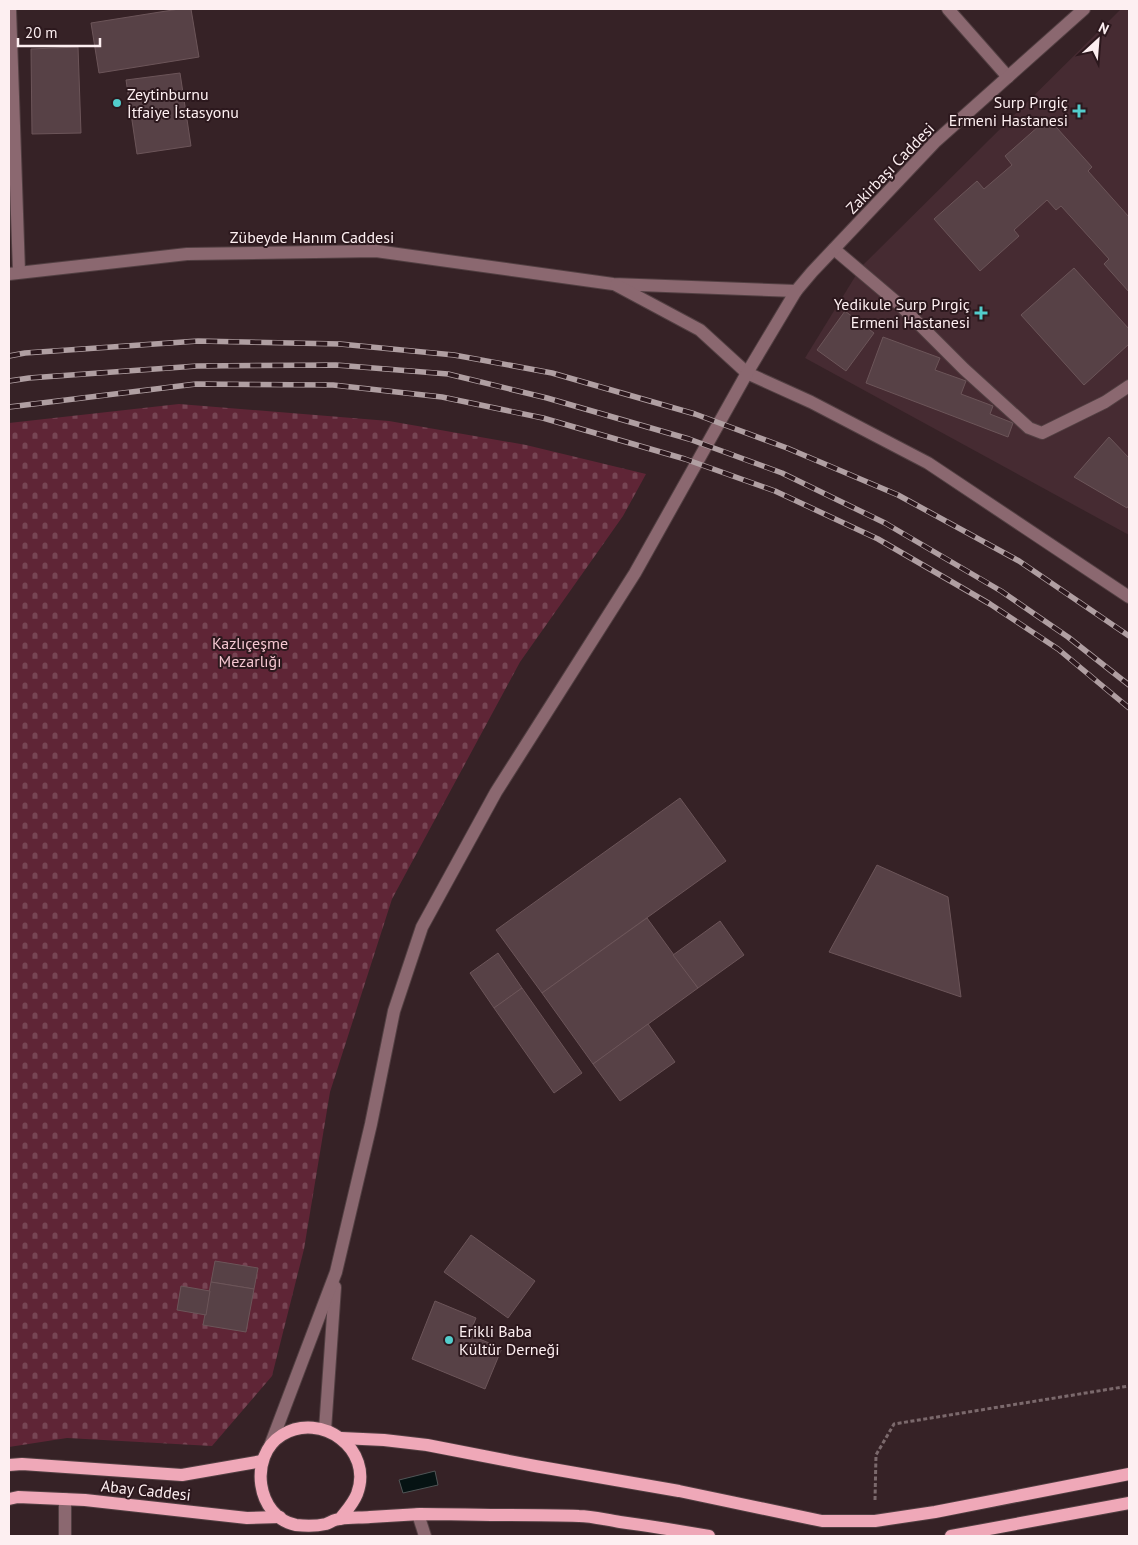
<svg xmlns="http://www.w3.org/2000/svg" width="1138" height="1545" font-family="'PT Sans',sans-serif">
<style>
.built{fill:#462b32}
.cemetery{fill:url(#cemetery-stones)}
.water{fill:#061313;stroke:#505556}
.building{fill:#574146;stroke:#6c5559}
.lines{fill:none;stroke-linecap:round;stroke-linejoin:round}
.minor-casing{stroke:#523f42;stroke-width:14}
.major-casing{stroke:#523f42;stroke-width:14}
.path{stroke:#7b696c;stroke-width:3;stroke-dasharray:4 2.5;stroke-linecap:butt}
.minor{stroke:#8b6870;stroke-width:12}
.major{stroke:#efa8b8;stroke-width:12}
.rail-casing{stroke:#b09fa2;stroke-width:5.5}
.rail{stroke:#2c181d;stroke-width:4;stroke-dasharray:11;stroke-linecap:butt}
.poi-dot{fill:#52cdcc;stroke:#2c181d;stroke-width:2}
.labels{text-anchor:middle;stroke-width:4;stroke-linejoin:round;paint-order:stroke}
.poi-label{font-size:16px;fill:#fdeff1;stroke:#2c181d;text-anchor:start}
.street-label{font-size:16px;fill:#fdeff1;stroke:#2c181d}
.park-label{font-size:16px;fill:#f5c7d1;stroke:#2c181d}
</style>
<defs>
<pattern id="cemetery-stones" width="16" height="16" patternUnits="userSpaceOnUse" patternTransform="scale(1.25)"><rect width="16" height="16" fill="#5f2536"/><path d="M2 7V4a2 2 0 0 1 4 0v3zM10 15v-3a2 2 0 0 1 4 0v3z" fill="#774554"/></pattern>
</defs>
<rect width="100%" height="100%" fill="#362226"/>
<polygon class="built" points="1121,9 1129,9 1129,535 805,358 861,267"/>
<polygon class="cemetery" points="179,404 389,421 526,445 646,474 623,516 520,662 392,899 330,1092 304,1249 272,1376 212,1446 67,1438 9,1447 9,423"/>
<polygon class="water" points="435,1471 438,1485 403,1493 399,1480"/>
<g class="building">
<polygon points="179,9 191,9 199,57 99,73 91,23"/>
<polygon points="78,47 81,133 32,134 31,49"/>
<polygon points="180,73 191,146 137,154 126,80"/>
<polygon points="1048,118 1092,167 1088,171 1129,217 1129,292 1104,264 1109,259 1061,206 1056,210 1047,200 1014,230 1019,236 980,271 934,219 977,181 984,189 1012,165 1005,156"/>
<polygon points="1074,268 1129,329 1129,344 1084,385 1021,315"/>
<polygon points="845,311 874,333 846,371 817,350"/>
<polygon points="883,337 940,358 935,370 966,381 961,394 993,406 990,414 1013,423 1008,437 866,383"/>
<polygon points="1109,437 1129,458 1129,505 1127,508 1074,477"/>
<polygon points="680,798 726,861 542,993 496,930"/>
<polygon points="877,865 948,897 961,997 829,952"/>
<polygon points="647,918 698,988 593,1064 542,993"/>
<polygon points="720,921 744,955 698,988 673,955"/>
<polygon points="498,953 522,988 494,1008 470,973"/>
<polygon points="522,988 582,1073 554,1093 494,1008"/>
<polygon points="648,1024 675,1062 620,1101 593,1064"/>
<polygon points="471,1235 535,1281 508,1318 444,1272"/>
<polygon points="215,1261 258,1268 254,1289 211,1282"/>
<polygon points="211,1282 254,1289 246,1332 203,1325"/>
<polygon points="181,1286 210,1291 206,1315 177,1310"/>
<polygon points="435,1301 476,1318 469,1335 502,1348 485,1389 412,1359"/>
</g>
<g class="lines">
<g class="minor-casing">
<g id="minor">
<polyline points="10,9 19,272"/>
<polyline points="948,9 1008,77"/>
<polyline points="834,249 900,305 964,369 1029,428 1042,433 1105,402 1129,386"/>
<polyline points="9,274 187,254 376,251 613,284 796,291"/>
<polyline points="616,285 700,330 747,373 811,402 928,463 1129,597"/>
<polyline points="325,1430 335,1287"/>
<polyline points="270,1446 336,1272 371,1124 394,1011 422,927 496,792 635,573 747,373 796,291 812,272 936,141 1084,9"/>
<polyline points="65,1499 65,1536"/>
<polyline points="418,1514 425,1536"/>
</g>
</g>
<g class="major-casing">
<g id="major">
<polyline points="341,1438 384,1440 427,1445 535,1466 679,1491 822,1521 875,1521 935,1512 1129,1474"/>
<polyline points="9,1465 22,1464 182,1475 262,1461"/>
<polyline points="9,1499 18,1497 85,1500 247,1518 280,1517"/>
<path d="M340,1519C346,1511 353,1504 357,1494C374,1449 321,1411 282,1435C248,1456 256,1517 296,1525C305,1526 317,1526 326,1524C331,1522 335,1519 340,1519C350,1517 361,1518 370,1517C387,1516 403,1515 420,1514C450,1514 480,1515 510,1515C533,1515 556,1515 579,1516C592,1516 606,1520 620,1522C650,1526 680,1531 709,1536"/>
<polyline points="951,1536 1129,1503"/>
</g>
</g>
<polyline class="path" points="875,1500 876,1455 894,1424 1129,1386"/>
<use href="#minor" class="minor"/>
<use href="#major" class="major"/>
<g class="rail-casing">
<g id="rail">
<polyline points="9,356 25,353 198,341 340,344 454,355 552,373 695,414 787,448 898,495 1019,561 1129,636"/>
<polyline points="9,381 29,378 197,366 336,365 448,374 547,398 689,439 782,473 885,523 1001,591 1068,637 1129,685"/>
<polyline points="9,407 196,384 333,385 442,397 543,418 685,459 775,491 878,539 990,604 1058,649 1129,708"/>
</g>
</g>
<use href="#rail" class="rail"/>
</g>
<g class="poi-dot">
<circle cx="117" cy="103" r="5"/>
<path d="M1076.5 103.5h5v5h5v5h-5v5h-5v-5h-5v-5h5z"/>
<path d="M978.5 305.5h5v5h5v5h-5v5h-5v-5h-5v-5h5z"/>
<circle cx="449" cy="1340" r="5"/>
</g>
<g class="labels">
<g class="poi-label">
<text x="127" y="100">Zeytinburnu<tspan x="127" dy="18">İtfaiye İstasyonu</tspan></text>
<text x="1068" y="108" text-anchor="end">Surp Pırgiç<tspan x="1068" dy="18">Ermeni Hastanesi</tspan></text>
<text x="970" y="310" text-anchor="end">Yedikule Surp Pırgiç<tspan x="970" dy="18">Ermeni Hastanesi</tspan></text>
<text x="459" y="1337">Erikli Baba<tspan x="459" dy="18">Kültür Derneği</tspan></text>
</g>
<g class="street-label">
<text transform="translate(890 168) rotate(-46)" y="6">Zakirbaşı Caddesi</text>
<text x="312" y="243">Zübeyde Hanım Caddesi</text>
<text transform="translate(146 1490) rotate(6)" y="6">Abay Caddesi</text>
</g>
<g class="park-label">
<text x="250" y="649">Kazlıçeşme<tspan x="250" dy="18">Mezarlığı</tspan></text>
</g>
</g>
<rect width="1138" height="1545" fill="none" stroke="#fdeff1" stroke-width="20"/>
<g transform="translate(1098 40) rotate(26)" stroke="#2c181d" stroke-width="4" paint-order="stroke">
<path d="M0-4L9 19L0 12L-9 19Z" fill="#fdeff1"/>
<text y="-8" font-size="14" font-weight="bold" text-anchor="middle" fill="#fdeff1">N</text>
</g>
<path d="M18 38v8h82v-8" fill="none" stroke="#fdeff1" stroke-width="2.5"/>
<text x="25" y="38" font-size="15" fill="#fdeff1" stroke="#2c181d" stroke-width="4" paint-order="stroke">20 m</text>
</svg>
